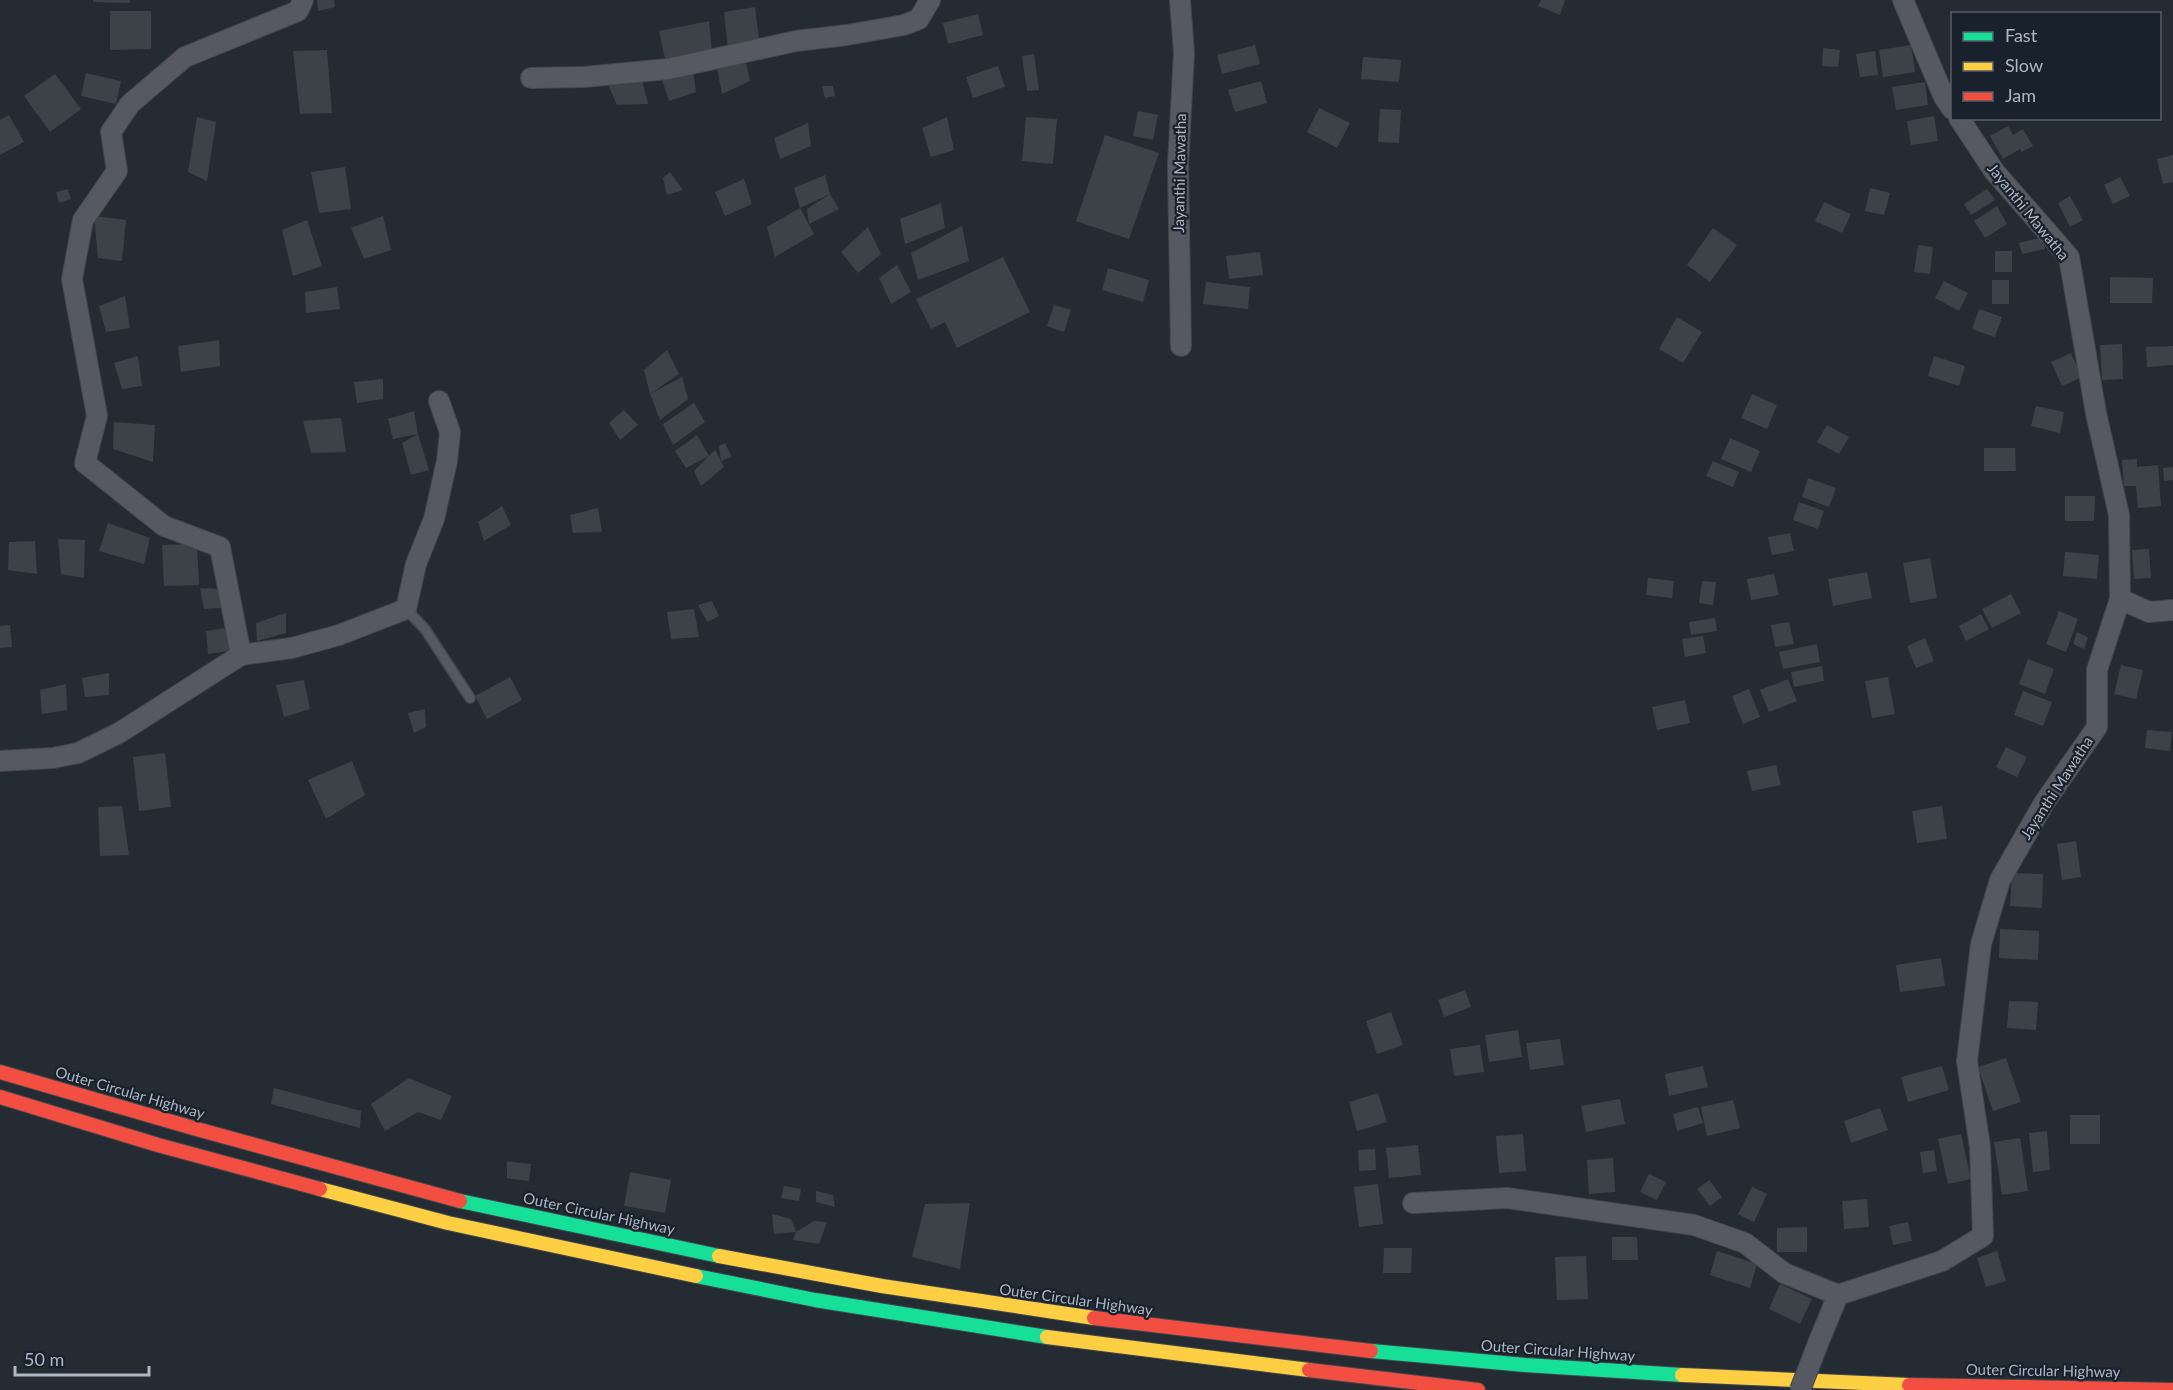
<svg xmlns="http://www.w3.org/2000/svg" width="2173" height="1390" font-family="Lato,sans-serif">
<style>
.building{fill:#3d4248}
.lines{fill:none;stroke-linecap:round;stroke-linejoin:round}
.lane-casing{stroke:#42474c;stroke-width:12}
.street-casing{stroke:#42474c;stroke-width:22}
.fast-casing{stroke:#42474d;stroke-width:16}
.slow-casing{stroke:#42474d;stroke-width:16}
.jam-casing{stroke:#42474d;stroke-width:16}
.lane{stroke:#565961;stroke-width:9}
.street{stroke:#565961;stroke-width:20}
.fast{stroke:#16e098;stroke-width:14}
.slow{stroke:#ffcf43;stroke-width:14}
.jam{stroke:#f24e42;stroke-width:14}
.street-bridge-casing{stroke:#42474c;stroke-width:22;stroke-linecap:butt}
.street-bridge{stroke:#565961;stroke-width:20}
.labels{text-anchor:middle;stroke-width:4.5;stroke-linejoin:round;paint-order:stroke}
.street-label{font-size:15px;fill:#aeb7c4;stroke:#19212c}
</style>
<rect width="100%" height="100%" fill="#252b32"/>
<g class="building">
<polygon points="93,0 130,0 130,3 93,2"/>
<polygon points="317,0 334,0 335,7 318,11"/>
<polygon points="1541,0 1565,0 1560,15 1538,6"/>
<polygon points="755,7 759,39 728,50 724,12"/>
<polygon points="110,11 151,11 151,49 110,50"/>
<polygon points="978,14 983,35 948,44 943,23"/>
<polygon points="709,21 712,53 666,63 659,31"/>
<polygon points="1255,45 1260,64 1222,74 1217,55"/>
<polygon points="1911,45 1915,72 1883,77 1879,50"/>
<polygon points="1823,48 1840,50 1838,67 1822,66"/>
<polygon points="327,50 332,113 300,114 293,51"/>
<polygon points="1875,51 1878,75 1860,77 1856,54"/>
<polygon points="1034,54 1039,90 1027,91 1022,56"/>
<polygon points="1363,57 1401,60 1399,82 1361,79"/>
<polygon points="746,63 750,81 722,94 717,68"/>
<polygon points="998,66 1005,87 973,98 966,77"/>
<polygon points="693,71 696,92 669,101 661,77"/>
<polygon points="86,73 121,81 116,104 81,96"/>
<polygon points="55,74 81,109 50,132 24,96"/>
<polygon points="641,76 648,104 617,105 606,80"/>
<polygon points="1261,81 1267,103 1235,112 1228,90"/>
<polygon points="1925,82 1928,105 1896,110 1892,87"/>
<polygon points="822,86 833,86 835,96 825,98"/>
<polygon points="1319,108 1350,123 1337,148 1307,132"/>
<polygon points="1380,109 1401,110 1399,143 1378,142"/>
<polygon points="1138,111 1158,115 1153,140 1133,136"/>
<polygon points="9,115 24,142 0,155 0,120"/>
<polygon points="1934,116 1938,141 1911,145 1907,121"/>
<polygon points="197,117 216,122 207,181 188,172"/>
<polygon points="947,117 954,150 931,157 922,128"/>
<polygon points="1026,117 1057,119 1053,164 1022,161"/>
<polygon points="808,123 811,146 780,159 774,138"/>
<polygon points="2008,126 2013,135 2023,129 2033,146 2022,152 2020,149 2003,159 1990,136"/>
<polygon points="1105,135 1159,153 1129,239 1076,221"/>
<polygon points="2173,155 2173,182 2163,184 2157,159"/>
<polygon points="345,167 351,209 319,213 311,172"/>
<polygon points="670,172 683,190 667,195 663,178"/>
<polygon points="825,175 830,194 800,208 794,188"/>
<polygon points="2120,177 2130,196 2113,204 2104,185"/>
<polygon points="744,179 752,204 725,216 715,192"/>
<polygon points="1870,188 1890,193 1884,215 1865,211"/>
<polygon points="68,189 71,199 59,203 56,192"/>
<polygon points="1987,189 1995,200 1971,215 1964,204"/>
<polygon points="830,194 839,209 809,224 807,209"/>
<polygon points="2070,196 2083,220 2070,227 2058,203"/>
<polygon points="1824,202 1851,214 1842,233 1815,221"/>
<polygon points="941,203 945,228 905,244 900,219"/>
<polygon points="1997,206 2007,224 1985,238 1974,221"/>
<polygon points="800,208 814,234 775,257 767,227"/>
<polygon points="94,216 126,220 122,261 98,258"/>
<polygon points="383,216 391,250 364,259 351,228"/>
<polygon points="307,220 322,266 293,276 282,230"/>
<polygon points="962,226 969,261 918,280 911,253"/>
<polygon points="868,227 881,254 858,273 841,252"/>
<polygon points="1713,228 1737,245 1710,282 1687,265"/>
<polygon points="2043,237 2045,249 2022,254 2019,243"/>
<polygon points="1918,245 1933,247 1930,274 1914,272"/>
<rect x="1995" y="251" width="17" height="21"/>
<polygon points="1260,252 1263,275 1229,279 1226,256"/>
<polygon points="1003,257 1030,312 957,348 945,322 931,329 916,299"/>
<polygon points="897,265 911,292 891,304 879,278"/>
<polygon points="1108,268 1149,280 1143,302 1102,290"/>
<polygon points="2110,277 2153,278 2152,303 2110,303"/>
<rect x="1992" y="280" width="17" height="24"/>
<polygon points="1944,281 1968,293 1959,311 1935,298"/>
<polygon points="1206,282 1250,287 1248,309 1203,304"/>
<polygon points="337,287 340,309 306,313 305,292"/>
<polygon points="125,296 130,328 106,332 99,306"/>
<polygon points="1054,305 1071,310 1064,332 1047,326"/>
<polygon points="1979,309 2002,317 1995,337 1972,329"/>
<polygon points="1677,317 1702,332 1683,363 1659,349"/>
<polygon points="219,340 220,366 181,372 178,346"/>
<polygon points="2122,344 2123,379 2102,380 2100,345"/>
<polygon points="2173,346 2173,365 2147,367 2146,347"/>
<polygon points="667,350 679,374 650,394 682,377 688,399 660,420 650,394 644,370"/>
<polygon points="2071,353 2082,377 2062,386 2051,362"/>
<polygon points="138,356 142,386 122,389 114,363"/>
<polygon points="1934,356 1965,366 1959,386 1928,376"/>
<polygon points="383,379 383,399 357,403 354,382"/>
<polygon points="1752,394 1777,405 1767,429 1741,418"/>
<polygon points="694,403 705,422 673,445 663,424"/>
<polygon points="2036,406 2064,412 2060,433 2031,426"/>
<polygon points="624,410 638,425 620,440 609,423"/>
<polygon points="414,411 418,434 393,439 388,419"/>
<polygon points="341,418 346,452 311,453 303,421"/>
<polygon points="114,422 155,425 153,462 113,449"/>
<polygon points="1827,425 1849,437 1839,454 1817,442"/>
<polygon points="418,434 429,470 411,475 402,443"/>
<polygon points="697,435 709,456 715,450 724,467 701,486 694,471 709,456 686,468 675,451"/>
<polygon points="1730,438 1760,451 1751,472 1721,459"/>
<polygon points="725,443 732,457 721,461 719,446"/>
<polygon points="1984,448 2015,448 2016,471 1984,471"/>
<polygon points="2137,459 2137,467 2158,465 2161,506 2138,508 2136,486 2124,486 2122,460"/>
<polygon points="1713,461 1739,472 1733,487 1706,476"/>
<polygon points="2173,467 2173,480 2164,481 2163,468"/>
<polygon points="1808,478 1836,488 1829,507 1802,497"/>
<polygon points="2065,496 2095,496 2094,521 2065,521"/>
<polygon points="1799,502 1824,511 1818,529 1793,520"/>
<polygon points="502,506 511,525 484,541 478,522"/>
<polygon points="598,508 602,532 573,533 570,515"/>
<polygon points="108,523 150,538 144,564 99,551"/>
<polygon points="1790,533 1794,551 1772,555 1768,537"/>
<polygon points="58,539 85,540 84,578 61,574"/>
<polygon points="35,541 37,574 8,570 9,542"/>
<polygon points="197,544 199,585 164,586 162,545"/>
<polygon points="2149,549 2151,578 2134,579 2132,550"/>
<polygon points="2065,552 2099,555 2097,579 2063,576"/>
<polygon points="1930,558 1937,598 1910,603 1903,563"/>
<polygon points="1867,572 1872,598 1833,606 1828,579"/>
<polygon points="1774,574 1779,595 1751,600 1747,579"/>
<polygon points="1648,578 1674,581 1672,598 1646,595"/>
<polygon points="1702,581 1716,582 1713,605 1699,603"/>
<polygon points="200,588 220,589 221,608 204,609"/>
<polygon points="2011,594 2021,613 1992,628 1982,609"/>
<polygon points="712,601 719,616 707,622 698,605"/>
<polygon points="694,609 699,637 671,639 667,612"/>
<polygon points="2059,611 2078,619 2066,652 2046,644"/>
<polygon points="286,613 286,633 257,641 256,623"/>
<polygon points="1981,614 1989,629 1966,641 1959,626"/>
<polygon points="1715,618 1717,631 1691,635 1689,622"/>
<polygon points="1789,622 1794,644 1775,647 1771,625"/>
<polygon points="10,625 12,647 0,648 0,626"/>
<polygon points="227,628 230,651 208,654 206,631"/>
<polygon points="2077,632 2088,637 2084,649 2073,644"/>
<polygon points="1703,636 1706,653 1685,657 1682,639"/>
<polygon points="1925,638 1934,661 1916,668 1907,646"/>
<polygon points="1817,644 1820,662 1783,669 1779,652"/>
<polygon points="2028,659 2054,669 2045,694 2019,684"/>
<polygon points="2121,665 2143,670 2136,699 2114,694"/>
<polygon points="1822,666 1824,681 1794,687 1791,672"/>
<polygon points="109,673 109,695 85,697 82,678"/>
<polygon points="510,677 522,700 487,719 475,696"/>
<polygon points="1888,677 1895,714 1872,718 1865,681"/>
<polygon points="1788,679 1797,701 1769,712 1760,690"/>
<polygon points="304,680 310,709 284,717 276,685"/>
<polygon points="66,684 67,710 42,714 40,690"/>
<polygon points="1749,689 1760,717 1743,724 1732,696"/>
<polygon points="2023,691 2052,702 2043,726 2014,715"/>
<polygon points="1685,700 1690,723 1657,730 1652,707"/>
<polygon points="425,709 426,727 414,733 408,713"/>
<polygon points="2147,730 2172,732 2170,751 2145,748"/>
<polygon points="2006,747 2027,757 2017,777 1996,767"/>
<polygon points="165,753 171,807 139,811 133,757"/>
<polygon points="352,761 365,795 326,819 308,780"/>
<polygon points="1776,765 1781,785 1752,791 1747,771"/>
<polygon points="122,806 129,855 100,856 98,807"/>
<polygon points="1942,806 1947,839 1917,843 1912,811"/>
<polygon points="2076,841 2081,877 2062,880 2057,844"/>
<polygon points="2012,873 2043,874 2042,908 2010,906"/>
<polygon points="2000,929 2039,931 2038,960 1999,958"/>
<polygon points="1941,958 1945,986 1900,992 1896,965"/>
<polygon points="1465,990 1471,1007 1444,1017 1438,1000"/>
<polygon points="2009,1001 2038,1002 2036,1030 2007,1028"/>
<polygon points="1391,1012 1403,1045 1377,1054 1366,1021"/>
<polygon points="1518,1030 1522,1057 1489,1062 1485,1035"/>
<polygon points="1560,1039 1564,1065 1530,1070 1526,1043"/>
<polygon points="1480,1045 1484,1072 1454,1076 1450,1049"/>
<polygon points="2006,1058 2021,1102 1993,1111 1978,1067"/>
<polygon points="1703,1066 1708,1087 1669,1096 1665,1074"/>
<polygon points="1942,1066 1949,1090 1908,1102 1901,1077"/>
<polygon points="409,1078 452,1096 441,1120 418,1112 385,1131 371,1104"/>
<polygon points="274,1088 361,1111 360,1128 271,1104"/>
<polygon points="1378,1093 1387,1122 1357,1131 1349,1102"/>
<polygon points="1620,1099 1625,1124 1586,1132 1581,1106"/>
<polygon points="1733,1100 1740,1128 1707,1136 1701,1107"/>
<polygon points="1698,1107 1703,1123 1677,1131 1673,1114"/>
<polygon points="1880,1108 1888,1130 1851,1143 1844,1121"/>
<rect x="2070" y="1115" width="30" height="29"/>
<polygon points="2047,1131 2050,1170 2033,1172 2029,1133"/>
<polygon points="1523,1134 1526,1171 1499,1173 1496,1136"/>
<polygon points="1961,1134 1971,1179 1948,1184 1938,1139"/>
<polygon points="2020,1138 2028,1191 2002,1195 1994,1142"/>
<polygon points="1418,1145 1421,1175 1389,1178 1386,1148"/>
<polygon points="1375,1149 1376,1170 1359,1171 1358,1150"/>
<polygon points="1934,1150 1937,1171 1923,1173 1920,1152"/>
<polygon points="1613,1158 1615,1192 1589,1194 1587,1160"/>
<polygon points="507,1161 531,1164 529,1181 507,1178"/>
<polygon points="630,1172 671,1180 665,1213 624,1206"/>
<polygon points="1649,1174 1666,1182 1657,1200 1640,1192"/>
<polygon points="1709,1180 1722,1197 1710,1206 1697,1189"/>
<polygon points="1378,1184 1383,1224 1359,1227 1354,1187"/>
<polygon points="784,1186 801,1189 799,1201 781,1198"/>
<polygon points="1752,1187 1767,1194 1754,1222 1738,1214"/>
<polygon points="816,1191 833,1195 835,1207 816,1202"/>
<polygon points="1867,1199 1869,1227 1844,1229 1842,1201"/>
<polygon points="970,1203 960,1269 912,1257 925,1204"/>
<polygon points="772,1214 791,1219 796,1232 814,1221 827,1222 819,1244 793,1240 796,1232 774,1234"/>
<polygon points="1908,1222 1912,1241 1893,1245 1889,1226"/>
<polygon points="1807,1227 1807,1252 1777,1252 1777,1228"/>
<polygon points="1612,1237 1637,1237 1638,1260 1612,1260"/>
<polygon points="1384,1248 1412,1248 1411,1273 1383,1273"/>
<polygon points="1717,1251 1757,1264 1750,1288 1710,1275"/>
<polygon points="1997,1251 2006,1281 1986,1287 1977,1258"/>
<polygon points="1586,1256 1588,1299 1557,1300 1555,1257"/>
<polygon points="1780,1284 1812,1299 1800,1324 1769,1309"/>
</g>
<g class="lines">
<g class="lane-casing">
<polyline id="lane" points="406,609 425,629 470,698"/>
</g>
<g class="street-casing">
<g id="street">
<polyline points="1180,0 1184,53 1178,165 1181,346"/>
<polyline points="1903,0 1944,97 1952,109"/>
<polyline points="531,78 584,77 668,69 796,41 847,35 904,25 919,19 930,0"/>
<polyline points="2120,599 2149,612 2173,610"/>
<polyline points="241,655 292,648 339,635 406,609 416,564 434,519 447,461 450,432 439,401"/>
<polyline points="0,761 53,758 78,753 119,733 241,655 220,547 164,526 85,463 97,416 72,279 83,220 117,171 111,132 130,104 185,57 298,11 303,0"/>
<polyline points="1413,1203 1507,1198 1694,1225 1745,1243 1784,1273 1838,1295"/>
<polyline points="1819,1341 1838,1295 1942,1261 1983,1236 1980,1147 1967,1061 1981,944 2000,880 2044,803 2097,727 2097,670 2120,599 2119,515 2096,413 2069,257 1994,171 1959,118"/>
</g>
</g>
<g class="fast-casing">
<g id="fast">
<polyline points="460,1201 719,1256"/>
<polyline points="696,1276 815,1300 1047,1337"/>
<polyline points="1371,1351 1525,1365 1682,1375"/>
</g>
</g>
<g class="slow-casing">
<g id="slow">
<polyline points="320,1189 448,1223 696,1276"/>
<polyline points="719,1256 882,1286 1094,1318"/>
<polyline points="1047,1337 1309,1370"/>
<polyline points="1682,1375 1909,1385"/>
</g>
</g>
<g class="jam-casing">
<g id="jam">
<polyline points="0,1072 193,1128 460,1201"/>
<polyline points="0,1097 158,1145 320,1189"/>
<polyline points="1094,1318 1371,1351"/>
<polyline points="1309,1370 1478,1390"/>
<polyline points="1909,1385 2173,1390"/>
</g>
</g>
<use href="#lane" class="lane"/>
<use href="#street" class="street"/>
<use href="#fast" class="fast"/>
<use href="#slow" class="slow"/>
<use href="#jam" class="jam"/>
<g class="street-bridge-casing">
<polyline id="street-bridge" points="1800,1390 1819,1341"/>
</g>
<use href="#street-bridge" class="street-bridge"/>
</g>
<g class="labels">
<g class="street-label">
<text transform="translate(1180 173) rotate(-89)" y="5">Jayanthi Mawatha</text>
<text transform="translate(2028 212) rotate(51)" y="5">Jayanthi Mawatha</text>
<text transform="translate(2057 788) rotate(-57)" y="5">Jayanthi Mawatha</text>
<text transform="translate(130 1093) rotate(16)" y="5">Outer Circular Highway</text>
<text transform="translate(599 1214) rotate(12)" y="5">Outer Circular Highway</text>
<text transform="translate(1076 1300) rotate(8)" y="5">Outer Circular Highway</text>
<text transform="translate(1558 1351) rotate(4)" y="5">Outer Circular Highway</text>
<text transform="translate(2043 1371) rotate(1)" y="5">Outer Circular Highway</text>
</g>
</g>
<rect x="1951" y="12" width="210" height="108" fill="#19212c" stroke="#555d69" stroke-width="1.5"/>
<rect x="1963" y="32" width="30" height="9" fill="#16e098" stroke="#555d69" stroke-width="1.5"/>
<text x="2005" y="42" font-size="18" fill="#aeb7c4">Fast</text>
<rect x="1963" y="62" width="30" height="9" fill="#ffcf43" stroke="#555d69" stroke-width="1.5"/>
<text x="2005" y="72" font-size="18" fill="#aeb7c4">Slow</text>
<rect x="1963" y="92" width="30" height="9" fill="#f24e42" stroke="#555d69" stroke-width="1.5"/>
<text x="2005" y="102" font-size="18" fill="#aeb7c4">Jam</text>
<path d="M15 1366v9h134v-9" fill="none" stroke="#aeb7c4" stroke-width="3"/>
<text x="24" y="1366" font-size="18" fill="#aeb7c4" stroke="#19212c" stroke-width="4.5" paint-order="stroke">50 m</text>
</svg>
